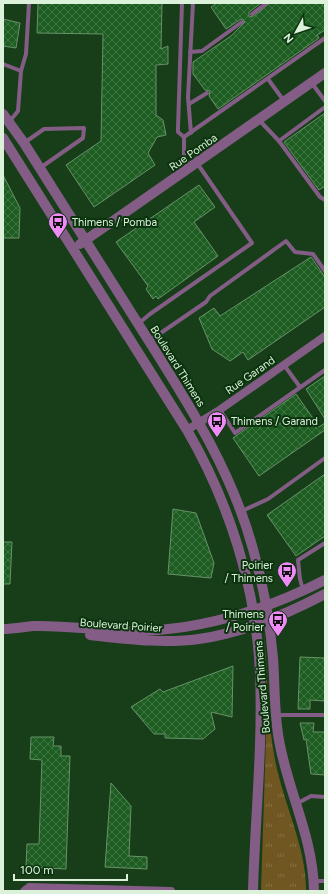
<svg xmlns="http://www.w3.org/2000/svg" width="328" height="894" font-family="Figtree,sans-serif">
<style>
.grass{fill:url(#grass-tufts)}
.building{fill:url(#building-cross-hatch);stroke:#689268}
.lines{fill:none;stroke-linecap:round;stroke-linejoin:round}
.service{stroke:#835d86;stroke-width:4}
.minor{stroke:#835d86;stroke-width:8}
.tertiary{stroke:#835d86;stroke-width:10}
.labels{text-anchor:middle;stroke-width:4;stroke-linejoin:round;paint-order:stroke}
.street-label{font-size:11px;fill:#dbf1da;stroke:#0b340e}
.poi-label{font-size:11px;fill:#dbf1da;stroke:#0b340e;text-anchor:start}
</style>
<defs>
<pattern id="grass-tufts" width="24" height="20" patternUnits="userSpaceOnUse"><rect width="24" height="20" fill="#705722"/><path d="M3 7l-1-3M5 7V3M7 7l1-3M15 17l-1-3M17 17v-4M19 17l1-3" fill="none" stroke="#847042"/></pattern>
<pattern id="building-cross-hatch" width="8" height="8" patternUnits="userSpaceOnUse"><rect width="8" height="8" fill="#1e5d22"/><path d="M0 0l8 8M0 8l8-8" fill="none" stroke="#3e7542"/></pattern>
</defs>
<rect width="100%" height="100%" fill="#173e18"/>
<path class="grass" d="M264,635C268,677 267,719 275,760C283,802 307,849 306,891H261L267,706Z"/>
<g class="building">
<polygon points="38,3 162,3 161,49 168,46 168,64 156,65 156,115 163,120 166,135 157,137 148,153 155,165 94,207 66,165 101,141 103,34 37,33"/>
<polygon points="217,3 261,3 249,12 249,16 252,17 270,3 321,3 325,8 325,30 317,35 319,38 218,109 209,96 210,91 205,90 193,74 193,62 231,36 245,22 241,19 226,29 211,7"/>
<polygon points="3,19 20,23 16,48 3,46"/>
<polygon points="325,113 325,186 319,190 284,142"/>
<polygon points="3,175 20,208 19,238 3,238"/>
<polygon points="199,185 215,207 194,222 218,256 158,299 156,296 153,299 146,289 148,286 116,242"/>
<polygon points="311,257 325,277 325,307 248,360 243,352 230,361 212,349 199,318 214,308 220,316"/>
<polygon points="325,376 325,419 306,389"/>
<polygon points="296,394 319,427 325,423 325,430 259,476 233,438"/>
<polygon points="325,474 325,536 296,556 267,515"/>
<polygon points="173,509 196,513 214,563 211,578 168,574"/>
<polygon points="3,542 12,542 10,584 3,584"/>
<polygon points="300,657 325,658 325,701 310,700 310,709 298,709"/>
<polygon points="233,666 232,717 211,712 215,729 203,739 165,738 165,734 154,734 131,707 160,689 163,692"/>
<polygon points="300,723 314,723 313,732 325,732 325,775 311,774 306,739 304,740"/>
<polygon points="31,737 54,737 53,746 61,746 61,756 70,756 66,869 26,867 27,844 39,844 42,760 30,759"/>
<polygon points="111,783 131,806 129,856 147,857 147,869 105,867"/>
</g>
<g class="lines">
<g class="service">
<polyline points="182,3 178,128 178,132 184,137"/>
<polyline points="252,14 267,3"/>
<polyline points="190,52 202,51 242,22"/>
<polyline points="3,64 21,71 18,111 9,122"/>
<polyline points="21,71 26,54 29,3"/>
<polyline points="268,79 284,101"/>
<polyline points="311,82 325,101"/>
<polyline points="189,104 207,93"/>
<polyline points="259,120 279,141 325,107"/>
<polyline points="191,133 188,97 193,3"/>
<polyline points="279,141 320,197 325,200"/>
<polyline points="24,143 44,129 84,128 83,138 40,168"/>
<polyline points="189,168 184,157 184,137 325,38"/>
<polyline points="138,324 150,314 252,243 197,163"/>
<polyline points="149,341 206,302 210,296 286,241 295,252 313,254 325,271"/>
<polyline points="284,365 300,387"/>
<polyline points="220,410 235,433 325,370"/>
<polyline points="242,511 268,499 325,458"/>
<polyline points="303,590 300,579 298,560 325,543"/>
<polyline points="276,715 325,715"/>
<polyline points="298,803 311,796 325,797"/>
<polyline points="314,881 325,881"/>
</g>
<g class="minor">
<polyline points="187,430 218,411 325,336"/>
<polyline points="24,891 29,887 171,891"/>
</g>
<g class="tertiary">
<path d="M3,114L24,143C63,205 103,268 142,330C186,400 231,468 253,549C263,584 270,621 273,658C275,685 274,713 279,740C288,792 313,836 314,891"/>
<path d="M3,138L187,430C230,504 256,588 260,673C263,746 255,819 253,891"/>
<polyline points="80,244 325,73"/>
<path d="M3,629C13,629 23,627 33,626C70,625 108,632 145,631C207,628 270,608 325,580"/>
<path d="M90,635C126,639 163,644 199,639C242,633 287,614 325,594"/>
</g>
</g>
<defs>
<g id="bus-pin" transform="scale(1)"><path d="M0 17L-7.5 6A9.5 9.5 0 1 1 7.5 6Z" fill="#ef8bf7" stroke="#0b340e"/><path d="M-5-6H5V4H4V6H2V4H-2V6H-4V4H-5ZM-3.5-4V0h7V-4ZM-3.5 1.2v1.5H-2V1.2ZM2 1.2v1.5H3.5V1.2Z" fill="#111"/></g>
</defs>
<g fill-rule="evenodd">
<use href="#bus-pin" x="58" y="222"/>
<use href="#bus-pin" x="217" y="421"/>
<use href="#bus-pin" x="287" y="571"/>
<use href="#bus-pin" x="278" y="620"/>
</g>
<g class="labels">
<g class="street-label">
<text transform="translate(193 152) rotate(-35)" y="4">Rue Pomba</text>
<text transform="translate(178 366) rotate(58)" y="4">Boulevard Thimens</text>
<text transform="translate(250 375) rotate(-35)" y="4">Rue Garand</text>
<text transform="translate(121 625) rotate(4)" y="4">Boulevard Poirier</text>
<text transform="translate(262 687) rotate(-95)" y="4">Boulevard Thimens</text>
</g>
<g class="poi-label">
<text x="72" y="226">Thimens / Pomba</text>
<text x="231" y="425">Thimens / Garand</text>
<text x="273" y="569" text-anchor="end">Poirier<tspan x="273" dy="13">/ Thimens</tspan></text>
<text x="264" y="618" text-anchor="end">Thimens<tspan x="264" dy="13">/ Poirier</tspan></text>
</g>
</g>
<rect width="328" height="894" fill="none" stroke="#dbf1da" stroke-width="8"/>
<g transform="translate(296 32) rotate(230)" stroke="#0b340e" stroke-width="3" paint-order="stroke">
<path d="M0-3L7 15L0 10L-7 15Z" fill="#dbf1da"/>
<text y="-6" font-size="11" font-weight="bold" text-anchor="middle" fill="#dbf1da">N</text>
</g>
<path d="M14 874v6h113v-6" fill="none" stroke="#dbf1da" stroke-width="2"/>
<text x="20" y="874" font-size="12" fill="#dbf1da" stroke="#0b340e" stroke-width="3" paint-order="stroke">100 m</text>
</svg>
